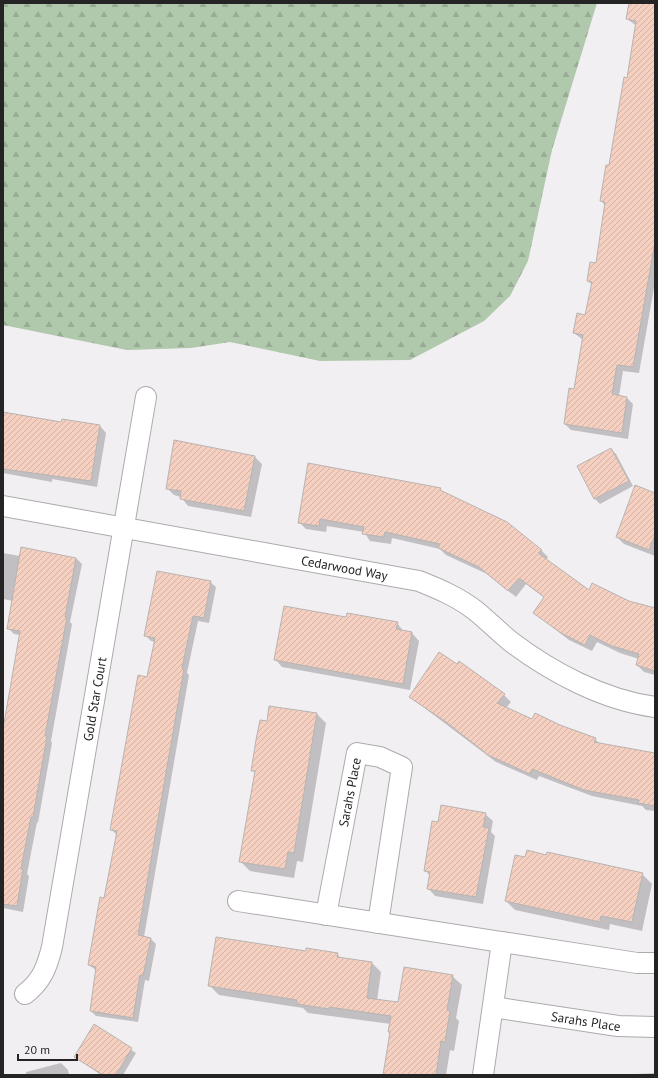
<svg xmlns="http://www.w3.org/2000/svg" width="658" height="1078" font-family="'PT Sans',sans-serif">
<style>
.forest{fill:url(#forest-firs)}
.shadow{fill:#0003}
.building{fill:url(#building-hatch);stroke:#b8b4b2}
.lines{fill:none;stroke-linecap:round;stroke-linejoin:round}
.minor-casing{stroke:#adaaad;stroke-width:22}
.minor{stroke:#fff;stroke-width:20}
.labels{text-anchor:middle;stroke-width:3;stroke-linejoin:round;paint-order:stroke}
.street-label{font-size:13px;fill:#252425;stroke:#f2eff3}
</style>
<defs>
<pattern id="forest-firs" width="22" height="20" patternUnits="userSpaceOnUse"><rect width="22" height="20" fill="#b0c8ab"/><path d="M5 1l3.5 6h-7zM16 11l3.5 6h-7z" fill="#97ac93"/></pattern>
<pattern id="building-hatch" width="6" height="6" patternUnits="userSpaceOnUse"><rect width="6" height="6" fill="#f5d0c1"/><path d="M-1 1l2-2M0 6l6-6M5 7l2-2" fill="none" stroke="#d2b2a6"/></pattern>
</defs>
<rect width="100%" height="100%" fill="#f2eff3"/>
<polygon class="forest" points="3,3 597,3 552,150 528,261 510,296 484,321 410,360 320,361 230,342 191,348 127,350 3,325"/>
<g class="shadow">
<polygon points="630,3 655,3 655,282 639,373 623,371 619,396 627,398 633,404 628,439 571,430 565,424 575,390 583,340 574,333 586,316 592,285 588,281 597,264 606,206 601,201 628,79 637,26 627,19"/>
<polygon points="3,412 62,423 100,426 106,433 97,487 52,479 52,482 3,473"/>
<polygon points="611,449 616,454 633,486 600,504 595,499 578,466"/>
<polygon points="255,457 262,464 251,517 188,506 181,497 174,495 167,488"/>
<polygon points="440,489 445,494 541,550 548,557 546,560 589,592 655,609 655,675 644,672 637,665 639,659 620,653 597,642 592,651 569,640 534,613 545,598 526,584 516,597 487,574 446,555 440,549 392,538 391,544 370,541 364,532 327,526 326,532 306,529 299,522"/>
<polygon points="655,494 655,556 624,544 617,537"/>
<polygon points="3,553 20,556 76,558 82,564 70,622 72,624 51,741 52,743 38,823 37,822 27,874 29,876 23,912 3,908 3,729 20,635 14,634 8,628 13,601 3,599"/>
<polygon points="210,582 216,587 209,623 198,621 187,673 189,675 144,937 151,939 156,944 149,981 145,980 138,1022 96,1016 91,1011 97,971 89,965 105,899 117,835 111,829 155,642 151,641 146,636"/>
<polygon points="347,619 397,623 404,632 412,633 419,641 410,690 282,667 275,659"/>
<polygon points="504,695 511,702 506,708 533,721 560,726 595,739 600,744 655,753 655,811 646,810 642,806 592,796 539,776 537,780 496,762 410,697"/>
<polygon points="270,707 317,714 326,723 303,862 297,861 294,878 250,871 240,861 255,773 252,770 268,722"/>
<polygon points="485,814 493,821 491,832 495,836 483,904 435,896 428,888 430,876 425,870 439,823"/>
<polygon points="642,874 652,884 642,931 610,924 609,930 515,910 506,901"/>
<polygon points="307,952 337,954 342,959 372,963 381,972 377,1001 399,1003 452,976 462,985 456,1018 459,1021 454,1051 450,1050 446,1075 383,1075 391,1034 389,1032 391,1024 308,1013 303,1008 219,995 209,985"/>
<polygon points="94,1026 136,1053 123,1075 101,1075 75,1057"/>
<polygon points="61,1063 68,1070 69,1075 26,1075 26,1072"/>
<polygon points="655,1073 655,1075 617,1075"/>
</g>
<g class="building">
<polygon points="629,3 655,3 655,242 633,367 617,365 612,394 627,397 622,433 564,424 569,388 574,389 583,335 573,333 577,313 585,315 592,282 587,281 590,262 596,263 605,202 600,201 606,165 609,165 624,77 627,78 636,21 626,19"/>
<polygon points="3,412 61,422 62,419 100,425 91,481 3,469"/>
<polygon points="174,440 255,456 244,511 180,499 181,491 166,489"/>
<polygon points="611,448 629,481 594,499 577,466"/>
<polygon points="308,463 441,488 440,490 507,522 542,550 538,553 589,590 592,583 629,601 655,608 655,671 636,665 639,654 612,646 590,635 585,645 561,633 533,613 544,597 519,578 508,591 479,567 438,548 440,544 385,532 384,537 362,534 364,527 320,519 319,526 298,523"/>
<polygon points="635,485 655,493 655,535 649,550 616,537"/>
<polygon points="21,547 76,558 65,617 67,617 45,736 47,736 33,817 31,817 21,869 23,869 17,906 3,904 3,729 20,631 7,629"/>
<polygon points="157,571 211,581 204,618 193,616 182,668 184,669 138,935 151,938 143,976 140,975 133,1018 90,1011 96,967 88,965 100,897 104,898 117,831 110,830 138,675 147,677 155,638 144,636"/>
<polygon points="284,606 346,617 347,613 398,622 396,629 412,632 403,684 274,660"/>
<polygon points="439,652 457,664 459,661 505,694 497,703 532,719 535,713 560,725 596,738 594,742 655,753 655,806 638,803 639,800 584,790 532,769 530,774 488,755 446,722 409,697"/>
<polygon points="269,706 317,713 294,853 288,852 285,869 239,862 255,771 251,771 256,740 260,720 267,721"/>
<polygon points="441,805 486,813 483,827 489,828 476,897 427,889 430,872 424,871 432,821 438,822"/>
<polygon points="527,850 546,855 547,852 643,873 632,922 601,916 600,922 505,901 515,855 525,857"/>
<polygon points="216,937 306,951 306,948 338,953 337,957 372,962 367,998 398,1002 404,967 453,975 447,1010 450,1011 445,1042 441,1041 436,1075 383,1075 390,1032 388,1032 391,1016 329,1007 329,1009 297,1004 297,1000 208,986"/>
<polygon points="94,1024 132,1048 116,1075 103,1075 74,1057"/>
</g>
<g class="lines">
<g class="minor-casing">
<g id="minor">
<path id="s1" d="M3,506L419,581C439,589 458,597 476,611C487,620 498,631 510,641C551,672 603,700 655,707"/>
<polyline points="238,901 637,963 655,963"/>
<path id="s2" d="M326,915L357,753L380,757L402,767L378,923"/>
<path id="s3" d="M25,994C42,981 47,967 52,947L146,397"/>
<path id="s4" d="M493,1007L618,1026L655,1027"/>
<polyline points="483,1075 502,942"/>
</g>
</g>
<use href="#minor" class="minor"/>
</g>
<g class="labels">
<g class="street-label">
<text dy="5" stroke="none"><textPath href="#s1" startOffset="347">Cedarwood Way</textPath></text>
<text dy="5" stroke="none"><textPath href="#s3" startOffset="307">Gold Star Court</textPath></text>
<text dy="5" stroke="none"><textPath href="#s2" startOffset="125">Sarahs Place</textPath></text>
<text dy="5" stroke="none"><textPath href="#s4" startOffset="94">Sarahs Place</textPath></text>
</g>
</g>
<rect width="658" height="1078" fill="none" stroke="#252425" stroke-width="8"/>
<path d="M18 1054v6h59v-6" fill="none" stroke="#252425" stroke-width="2"/>
<text x="24" y="1054" font-size="12" fill="#252425" stroke="#f2eff3" stroke-width="3" paint-order="stroke">20 m</text>
</svg>
